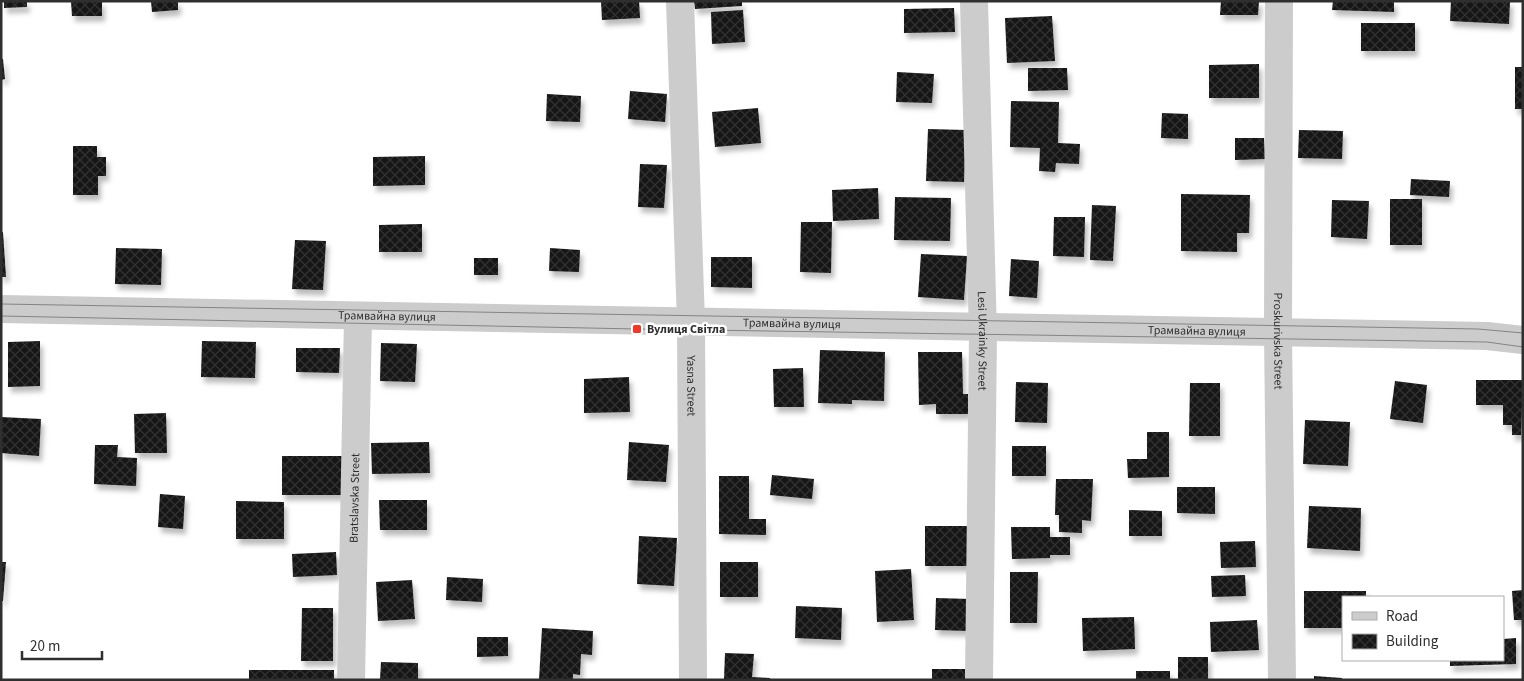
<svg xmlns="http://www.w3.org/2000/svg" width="1524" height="681" font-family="'Source Sans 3',sans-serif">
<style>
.building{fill:url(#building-cross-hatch);filter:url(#shadow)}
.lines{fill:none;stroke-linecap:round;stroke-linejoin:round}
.minor{stroke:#ccc;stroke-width:28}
.tram{stroke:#848484;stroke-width:1}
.poi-dot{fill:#f13827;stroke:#fff;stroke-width:2}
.labels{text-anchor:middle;stroke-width:5;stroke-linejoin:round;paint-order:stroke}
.street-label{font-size:12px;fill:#2f2f2f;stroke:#fff}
.poi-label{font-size:12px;font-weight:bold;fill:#2f2f2f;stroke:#fff;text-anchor:start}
</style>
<defs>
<pattern id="building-cross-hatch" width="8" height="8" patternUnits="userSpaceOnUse" patternTransform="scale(1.25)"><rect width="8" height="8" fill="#161616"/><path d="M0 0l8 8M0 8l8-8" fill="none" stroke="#303030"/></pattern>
<filter id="shadow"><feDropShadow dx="3" dy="5.5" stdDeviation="2.5" flood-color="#0004"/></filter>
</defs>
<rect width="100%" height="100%" fill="#fff"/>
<g class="building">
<polygon points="4,1 27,1 27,7 4,8"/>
<polygon points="71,1 102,1 102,16 72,16"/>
<polygon points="151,1 178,1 178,10 152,12"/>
<polygon points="601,1 639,1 640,18 602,20"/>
<polygon points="694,1 742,1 742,6 695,9"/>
<polygon points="1221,1 1259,1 1258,15 1220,15"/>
<polygon points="1333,1 1394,1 1394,12 1332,10"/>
<polygon points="1451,1 1510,1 1509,24 1450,21"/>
<polygon points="954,8 955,32 904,33 904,9"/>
<polygon points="743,10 745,42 712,44 711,12"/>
<polygon points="1052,16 1055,61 1007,63 1005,18"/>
<rect x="1361" y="23" width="54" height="28"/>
<polygon points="1,59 3,59 5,79 1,80"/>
<polygon points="1259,64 1259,98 1209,98 1209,65"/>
<rect x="1515" y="67" width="8" height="42"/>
<polygon points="1028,68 1067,68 1068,90 1028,91"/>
<polygon points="897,72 934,74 932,103 896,102"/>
<polygon points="630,91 667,94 665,122 628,119"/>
<polygon points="547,94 581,96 580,122 546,121"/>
<polygon points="1011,101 1059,102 1058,143 1080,144 1079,164 1056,163 1055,172 1039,171 1040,148 1010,147"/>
<polygon points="758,108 761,143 715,147 712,112"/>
<polygon points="1162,113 1188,114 1188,139 1161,138"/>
<polygon points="928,129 966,130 964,182 926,181"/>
<polygon points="1299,130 1343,131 1342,159 1298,158"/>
<polygon points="1235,138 1264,138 1265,159 1235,160"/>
<polygon points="73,146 97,146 97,157 106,157 106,176 98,176 98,195 73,195"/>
<polygon points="425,156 425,185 373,186 373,157"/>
<polygon points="640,164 667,165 664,208 638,207"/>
<polygon points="1411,179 1450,181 1449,197 1410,195"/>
<polygon points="878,188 879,219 833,221 832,190"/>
<polygon points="1181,194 1250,195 1249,233 1237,233 1237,252 1181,251"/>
<polygon points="895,197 951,198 950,241 894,240"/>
<rect x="1390" y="199" width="32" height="46"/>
<polygon points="1332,200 1369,201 1367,239 1331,237"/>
<polygon points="1092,205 1116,206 1113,261 1090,260"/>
<polygon points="1054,217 1085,217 1084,257 1053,256"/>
<polygon points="801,222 832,222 831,273 800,272"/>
<polygon points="422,224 422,252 379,252 379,225"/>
<polygon points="1,232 3,232 6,277 1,277"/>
<polygon points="295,240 326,241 323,290 292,289"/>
<polygon points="116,248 162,249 161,285 115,284"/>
<polygon points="550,248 580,250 579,272 549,271"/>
<polygon points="921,254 967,256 964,300 918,297"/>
<polygon points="711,257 752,257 752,288 711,287"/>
<rect x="474" y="258" width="24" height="17"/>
<polygon points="1011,259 1039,261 1037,298 1009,296"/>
<polygon points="40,341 40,386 8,387 8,342"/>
<polygon points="202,341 256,342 255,378 201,377"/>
<polygon points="381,343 417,344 415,382 380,381"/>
<polygon points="296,348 340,348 339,373 296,372"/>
<polygon points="820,350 885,352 884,401 852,400 852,404 818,403"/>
<polygon points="918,352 962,352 963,394 968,394 968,414 936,414 936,404 919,405"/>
<polygon points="803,368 804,407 774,407 773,369"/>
<polygon points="629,377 630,412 584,413 584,379"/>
<polygon points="1476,380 1523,380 1521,435 1512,435 1512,425 1503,425 1503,405 1476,405"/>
<polygon points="1395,381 1427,385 1423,423 1390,419"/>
<polygon points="1016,382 1048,383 1047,423 1015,422"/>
<polygon points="1190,383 1220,383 1220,436 1189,436"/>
<polygon points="166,413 167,453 135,453 134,414"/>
<polygon points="1,417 41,419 39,456 1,453"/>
<polygon points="1305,420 1350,422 1348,466 1303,464"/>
<polygon points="1147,432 1169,432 1169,477 1128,478 1127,459 1147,459"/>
<polygon points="429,442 430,473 372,474 371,443"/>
<polygon points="629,442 669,445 666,482 627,480"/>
<polygon points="95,445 118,445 117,457 137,458 136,486 94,484"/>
<rect x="1012" y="446" width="34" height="30"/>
<rect x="282" y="456" width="60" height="39"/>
<polygon points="772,475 814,479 812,499 770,495"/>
<polygon points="719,476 749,476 749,519 766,519 766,535 719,534"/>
<polygon points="1056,479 1093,479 1091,521 1082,520 1082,533 1059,532 1059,515 1055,515"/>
<polygon points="1177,487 1215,487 1215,514 1177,513"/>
<polygon points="160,494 185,496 183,529 158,527"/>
<polygon points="379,500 427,500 427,530 380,530"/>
<polygon points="236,501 284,502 284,539 236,539"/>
<polygon points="1309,506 1361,508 1360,551 1307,548"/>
<polygon points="1129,510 1162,511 1162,536 1129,536"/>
<rect x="925" y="526" width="45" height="40"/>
<polygon points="1011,527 1050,527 1050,537 1070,537 1070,555 1050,555 1050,558 1012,559"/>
<polygon points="639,536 677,538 674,586 637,584"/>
<polygon points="1255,541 1256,567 1221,568 1220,542"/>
<polygon points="336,552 337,575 293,577 292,554"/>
<polygon points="1,562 6,562 3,601 1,601"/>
<rect x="720" y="562" width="38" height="35"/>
<polygon points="911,569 914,620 877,622 875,571"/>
<polygon points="1010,572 1038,572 1037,623 1010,623"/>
<polygon points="1245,575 1246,596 1212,597 1211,576"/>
<polygon points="447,577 483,579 482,602 446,600"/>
<polygon points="412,580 415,619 378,621 376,582"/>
<polygon points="1523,590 1523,620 1514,620 1512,591"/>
<polygon points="1304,591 1366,591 1366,597 1343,597 1343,628 1304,628"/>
<polygon points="936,598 971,599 970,631 935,630"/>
<polygon points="796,606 842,608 841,640 795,638"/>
<polygon points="302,608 333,608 333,661 301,661"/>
<polygon points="1134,617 1135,649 1083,651 1082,618"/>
<polygon points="1257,620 1259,650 1211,652 1210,622"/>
<polygon points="542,628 593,631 592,655 581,654 580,675 573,674 573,680 539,680"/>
<polygon points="477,637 508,637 508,656 477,657"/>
<polygon points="1516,638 1516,664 1450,666 1450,660 1503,660 1503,639"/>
<polygon points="725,653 754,654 752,677 770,678 770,680 724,680"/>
<rect x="1178" y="657" width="30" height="23"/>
<polygon points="381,662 418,663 418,680 380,680"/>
<rect x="932" y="669" width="33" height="11"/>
<rect x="249" y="670" width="85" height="10"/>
<rect x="1136" y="671" width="34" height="9"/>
<polygon points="1314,676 1342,678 1342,680 1314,680"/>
</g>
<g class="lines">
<g class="minor">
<path id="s1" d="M680,1L691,322L693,680"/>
<path id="s2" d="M974,1L983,334L979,680"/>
<path id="s3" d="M1279,1L1278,332L1282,680"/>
<path id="s4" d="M1,309L1487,336L1523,340"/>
<path id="s5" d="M351,680L358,316"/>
</g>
<g class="tram">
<polyline points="1,304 1478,329 1523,333"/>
<polyline points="1,316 637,329 1487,342 1523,347"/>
</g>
</g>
<rect class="poi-dot" x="632" y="324" width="10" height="10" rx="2.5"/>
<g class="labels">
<g class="street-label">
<text dy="4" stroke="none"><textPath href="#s4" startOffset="386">Трамвайна вулиця</textPath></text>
<text dy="4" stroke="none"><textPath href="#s4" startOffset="791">Трамвайна вулиця</textPath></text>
<text dy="4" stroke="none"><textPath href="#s4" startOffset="1196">Трамвайна вулиця</textPath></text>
<text dy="4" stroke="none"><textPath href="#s2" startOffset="340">Lesi Ukrainky Street</textPath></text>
<text dy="4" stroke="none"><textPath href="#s3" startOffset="340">Proskurivska Street</textPath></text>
<text dy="4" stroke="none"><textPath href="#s1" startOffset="385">Yasna Street</textPath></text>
<text dy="4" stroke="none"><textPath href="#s5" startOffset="182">Bratslavska Street</textPath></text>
</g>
<g class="poi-label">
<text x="647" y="333">Вулиця Світла</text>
</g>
</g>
<rect width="1524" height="681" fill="none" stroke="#2f2f2f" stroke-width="5"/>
<rect x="1342" y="596" width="162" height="65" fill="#ffffff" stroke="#acacac"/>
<rect x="1352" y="612" width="25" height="8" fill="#cccccc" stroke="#acacac"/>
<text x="1386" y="621" font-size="15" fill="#2f2f2f">Road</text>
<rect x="1352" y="634" width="25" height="15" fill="url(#building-cross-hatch)" stroke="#acacac"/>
<text x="1386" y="646" font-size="15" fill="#2f2f2f">Building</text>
<path d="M22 651v8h80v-8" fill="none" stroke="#2f2f2f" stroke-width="2.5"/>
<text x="30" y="651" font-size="15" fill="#2f2f2f" stroke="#ffffff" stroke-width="4" paint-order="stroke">20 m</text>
</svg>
